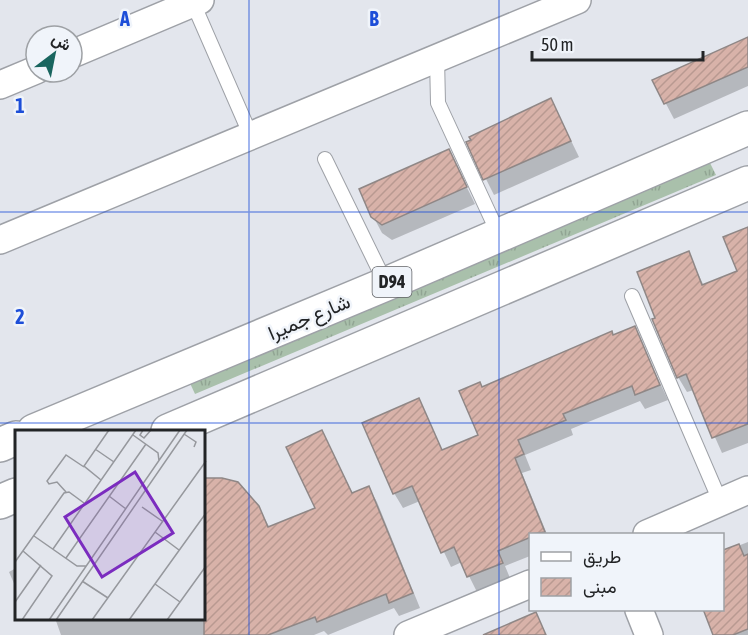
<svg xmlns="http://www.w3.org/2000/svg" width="748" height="635" font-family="'Asap Condensed',Vazirmatn,sans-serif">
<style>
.grass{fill:url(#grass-tufts)}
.shadow{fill:#0003}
.building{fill:url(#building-hatch);stroke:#8f8786;stroke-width:1.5}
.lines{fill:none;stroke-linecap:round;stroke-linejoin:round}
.lane-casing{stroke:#9ea1a7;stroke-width:16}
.street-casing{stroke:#9ea1a7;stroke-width:30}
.primary-casing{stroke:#9ea1a7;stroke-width:36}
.lane{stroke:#fff;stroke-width:14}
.street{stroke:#fff;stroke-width:27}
.primary{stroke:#fff;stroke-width:33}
.grid{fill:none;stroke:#1d4ed8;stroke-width:1.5;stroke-opacity:0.55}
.labels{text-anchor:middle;stroke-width:5;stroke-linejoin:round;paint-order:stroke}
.shield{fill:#f0f4fa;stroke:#606266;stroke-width:1.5}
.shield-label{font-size:18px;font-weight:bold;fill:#222426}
.street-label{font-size:20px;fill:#222426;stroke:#f0f4fa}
.inset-road{fill:none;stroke:#96989d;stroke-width:1.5}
.view{fill:#7b2cbf;fill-opacity:0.15;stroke:#7b2cbf;stroke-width:3}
.inset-edge{fill:none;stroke:#222426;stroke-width:3}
.grid-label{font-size:20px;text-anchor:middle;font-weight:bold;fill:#1d4ed8;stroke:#f0f4fa;stroke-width:5;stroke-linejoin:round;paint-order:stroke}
</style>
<defs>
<pattern id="grass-tufts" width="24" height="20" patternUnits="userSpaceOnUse" patternTransform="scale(1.5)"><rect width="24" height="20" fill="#a9c0ab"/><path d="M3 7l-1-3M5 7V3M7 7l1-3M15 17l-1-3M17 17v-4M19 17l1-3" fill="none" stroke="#91a593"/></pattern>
<pattern id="building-hatch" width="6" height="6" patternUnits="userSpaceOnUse" patternTransform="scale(1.5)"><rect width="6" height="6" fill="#d8b2a9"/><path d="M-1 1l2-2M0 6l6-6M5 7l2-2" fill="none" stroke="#b99991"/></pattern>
</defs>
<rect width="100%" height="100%" fill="#e3e6ed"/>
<polygon class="grass" points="710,163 716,175 195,394 189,381"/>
<g class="shadow">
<polygon points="748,39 748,86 674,119 654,81"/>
<polygon points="559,116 579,157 494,195 468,143"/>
<polygon points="449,151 475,204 392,240 382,233 373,216"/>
<polygon points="748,228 748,443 722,453 694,390 687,392 678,377 657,318 688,253 704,286 739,272"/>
<polygon points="634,328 668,400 645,409 640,401 571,429 573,435 525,455 531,470 522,473 547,534 530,534 530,556 505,566 510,578 477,592 462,562 451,567 420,501 403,508 394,493 419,400 443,452 480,436 482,389"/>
<polygon points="322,432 353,494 369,488 377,502 420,608 399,616 394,608 328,635 324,631 314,635 61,635 55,618 204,618 204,480 258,507 270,528 317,509"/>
<polygon points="748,542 748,635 715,635 722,610 722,552"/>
<polygon points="16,568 16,588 9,572"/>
</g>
<g class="building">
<polygon points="748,37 748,67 664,104 652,80"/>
<polygon points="551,98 571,141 483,180 466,142 471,140 469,137"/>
<polygon points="449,149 467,187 382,225 371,217 359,189"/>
<polygon points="748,227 748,424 712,438 686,374 677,378 652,319 655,318 637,272 689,251 702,285 737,271 723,237"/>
<polygon points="635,326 660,385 635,395 632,386 563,414 566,420 518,440 524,454 515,458 545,532 531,534 531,537 498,551 503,563 467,577 454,547 441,553 412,486 393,494 362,423 419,398 442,450 478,435 459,391 480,382 482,387 612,331 613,335"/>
<polygon points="322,430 352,493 369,486 413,593 389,603 386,594 317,622 315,617 268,635 204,635 204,478 222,478 238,482 259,506 268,527 315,508 286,447"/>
<polygon points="739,544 744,556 748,554 748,629 733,635 713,635 703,609 723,609 723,550"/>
<polygon points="536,612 546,635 483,635"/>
</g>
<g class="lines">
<g class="lane-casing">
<g id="lane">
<polyline points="193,3 251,136"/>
<polyline points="437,58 438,103 499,235"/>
<polyline points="325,159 386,284"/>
<polyline points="632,296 720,501"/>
</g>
</g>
<g class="street-casing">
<g id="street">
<polyline points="72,54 200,0"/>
<polyline points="0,85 36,70"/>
<polyline points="0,240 577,0"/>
<polyline points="647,534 748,490"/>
<polyline points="639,610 649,635"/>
<polyline points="408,635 530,584"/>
</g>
</g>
<g class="primary-casing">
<g id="primary">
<polyline points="34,431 386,284 748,128"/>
<polyline points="168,431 748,183"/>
<polyline points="0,445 16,438"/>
<polyline points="0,502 16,495"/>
</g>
</g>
<use href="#lane" class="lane"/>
<use href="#street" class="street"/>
<use href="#primary" class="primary"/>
</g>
<path class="grid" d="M249,0V635M499,0V635M0,212H748M0,423H748"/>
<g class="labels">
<rect class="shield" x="372.5" y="267" width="39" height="30" rx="4.5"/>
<g class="shield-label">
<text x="392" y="288">D94</text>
</g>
<g class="street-label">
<text transform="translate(309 317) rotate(-23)" y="7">شارع جميرا</text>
</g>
</g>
<g transform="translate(15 430)">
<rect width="190" height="190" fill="#e3e6ed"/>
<path class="inset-road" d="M128,0L125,5L129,8L136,0M169,4L181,12L179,17M118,5L143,23L144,31M80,19L99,32M86,50L69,36L94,0M51,62L42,52L34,54L32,51L51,25L69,37M94,66L111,79M127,77L147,91M140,102L164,120M19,106L62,136H71M38,119L121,0M51,128L131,14M0,132L49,63L54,62L69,73M67,151L93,168M140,154L165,172M0,172L26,135M7,190L37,146L8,121M34,190L165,0M41,190L172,0M77,190L191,31M114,190L191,83M152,190L191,136"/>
<path class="view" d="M120,42L158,103L87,147L50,87Z"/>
<rect width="190" height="190" class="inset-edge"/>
</g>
<g class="grid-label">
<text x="125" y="26">A</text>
<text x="374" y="26">B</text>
<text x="20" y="113">1</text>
<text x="20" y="324">2</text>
</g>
<rect x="529" y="533" width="195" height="78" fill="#f0f4fa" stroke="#9ea1a5" stroke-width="1.5"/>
<rect x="541" y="552" width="30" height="9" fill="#ffffff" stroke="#9ea1a5" stroke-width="1.5"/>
<text x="583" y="563" font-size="18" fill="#222426">طريق</text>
<rect x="541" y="578" width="30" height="18" fill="url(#building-hatch)" stroke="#9ea1a5" stroke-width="1.5"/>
<text x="583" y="593" font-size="18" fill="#222426">مبنى</text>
<g transform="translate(54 54) rotate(32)"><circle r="28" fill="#f0f4fa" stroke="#9ea1a5" stroke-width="1.5"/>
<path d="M0-4.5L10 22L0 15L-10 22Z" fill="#19655f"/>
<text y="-9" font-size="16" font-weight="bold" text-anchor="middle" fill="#222426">ش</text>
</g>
<path d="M532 51v9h171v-9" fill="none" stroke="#222426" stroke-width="3"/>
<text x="541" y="51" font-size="18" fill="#222426" stroke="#f0f4fa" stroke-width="4.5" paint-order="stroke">50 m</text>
</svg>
